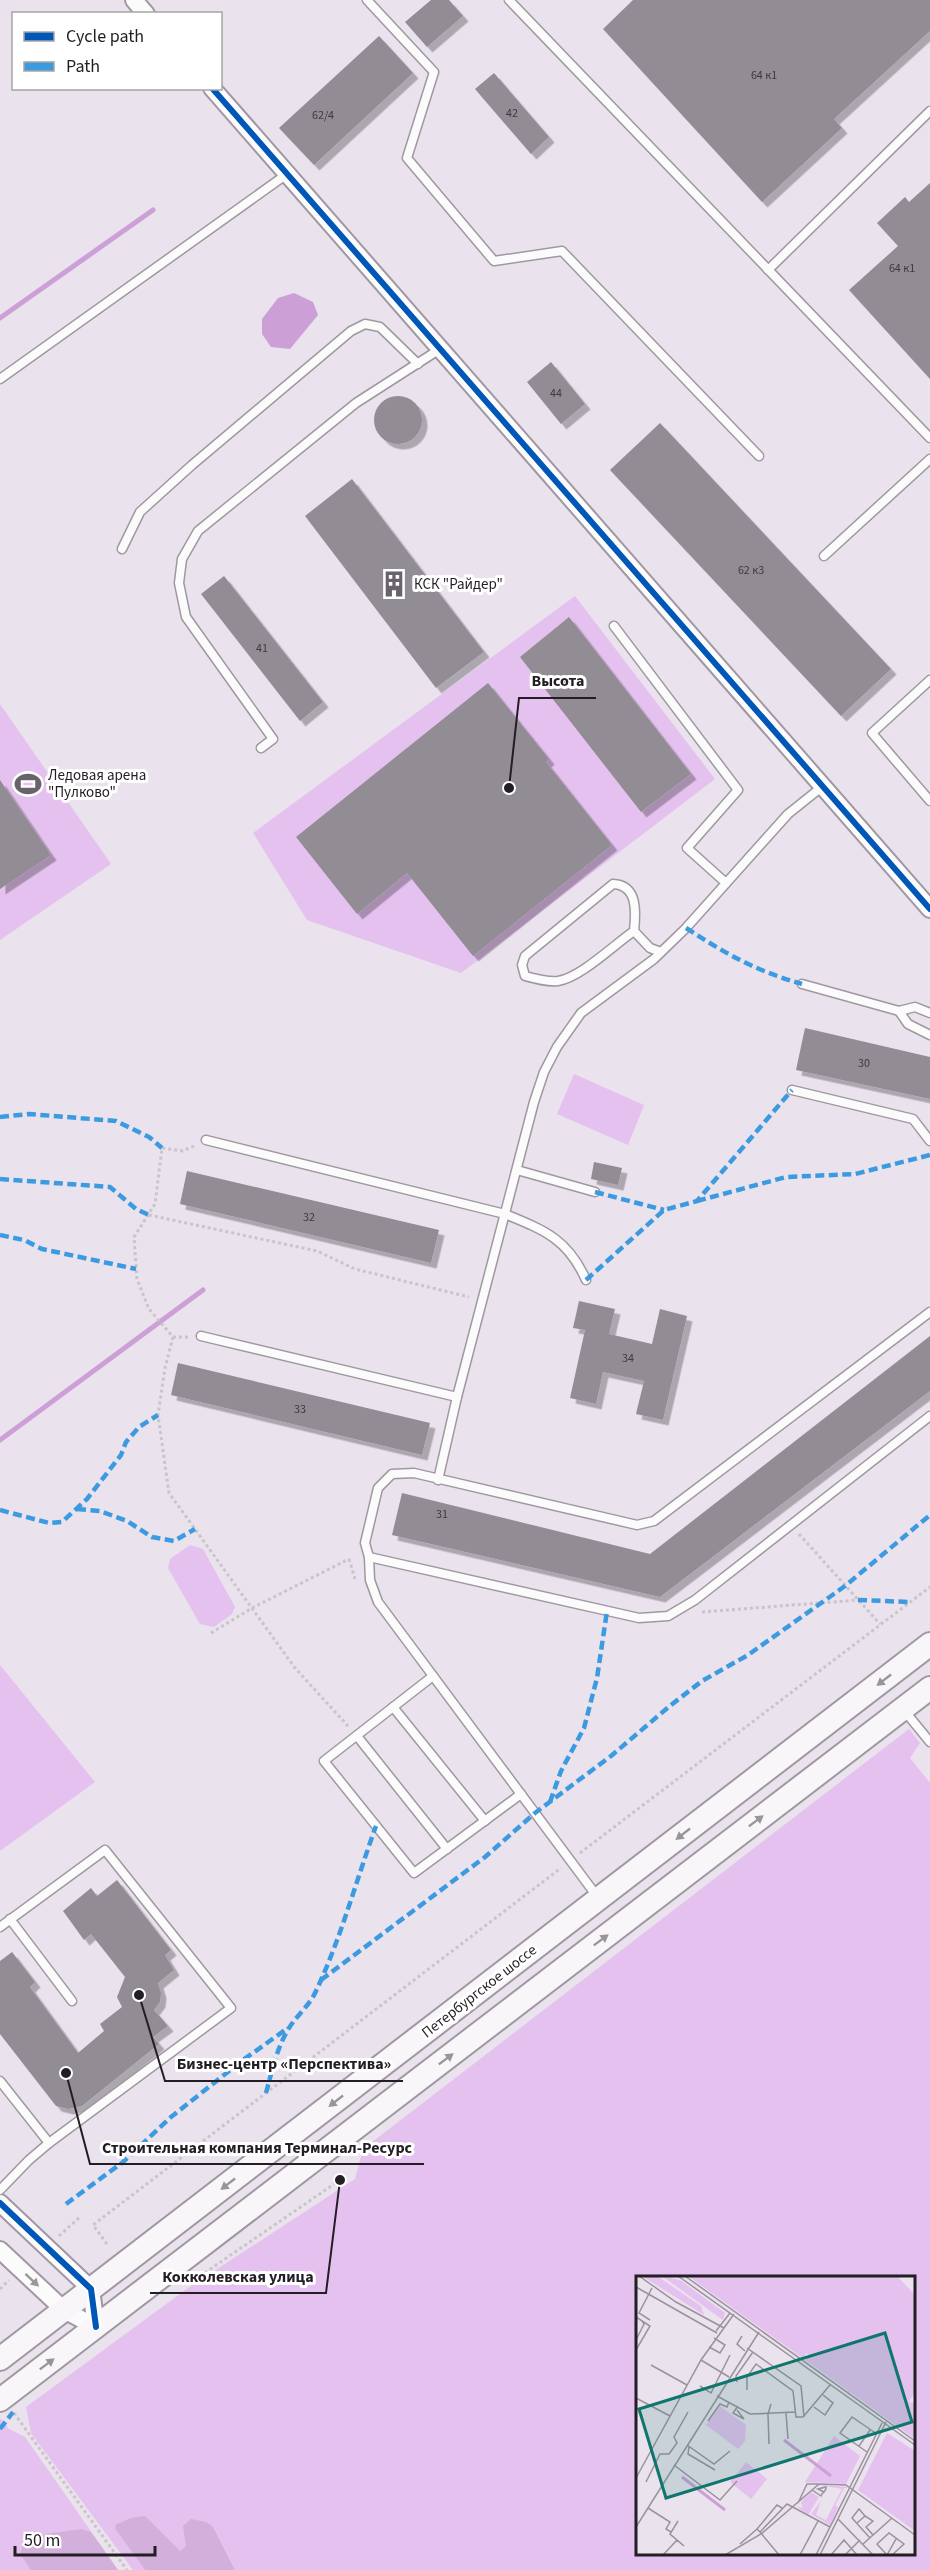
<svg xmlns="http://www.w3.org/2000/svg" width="930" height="2570" font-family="'Source Sans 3',sans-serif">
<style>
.green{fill:#e4c1ee;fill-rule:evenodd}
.forest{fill:#d3afdc}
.water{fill:#cca0d7}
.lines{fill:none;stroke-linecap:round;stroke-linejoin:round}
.stream{stroke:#cca0d7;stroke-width:5}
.building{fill:#928c94;filter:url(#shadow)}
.lane-casing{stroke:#9f98a1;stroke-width:11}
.street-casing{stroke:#9f98a1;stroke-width:20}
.secondary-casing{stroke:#9f98a1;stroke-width:26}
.path{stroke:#c9c5c9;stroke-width:3;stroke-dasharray:3 3;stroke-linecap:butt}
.lane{stroke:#fcfbfc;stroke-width:8}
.street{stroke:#fcfbfc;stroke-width:16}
.secondary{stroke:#f9f6fa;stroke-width:22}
.quiet{stroke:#3c9be0;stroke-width:4.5;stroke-dasharray:9 4.5;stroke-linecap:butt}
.cycleway-casing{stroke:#fff;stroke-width:10}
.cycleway{stroke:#0057b8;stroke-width:6}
.oneway{fill:#99949a}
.oneway2{fill:#9a979b}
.labels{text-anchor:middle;stroke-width:6;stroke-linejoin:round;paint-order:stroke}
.number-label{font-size:12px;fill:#3f3940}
.poi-label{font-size:15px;fill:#231d24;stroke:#fff;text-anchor:start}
.street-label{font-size:15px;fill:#231d24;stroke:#fff}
.inset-river{fill:none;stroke:#cca0d7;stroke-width:3}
.inset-road{fill:none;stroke:#9a939d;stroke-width:1.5}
.view{fill:#0f766e;fill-opacity:0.15;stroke:#0f766e;stroke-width:3}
.inset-edge{fill:none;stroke:#231d24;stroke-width:3}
.leader{fill:none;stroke:#231d24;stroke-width:2}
.callout-dot{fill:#231d24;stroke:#fff;stroke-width:2}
.callout-label{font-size:16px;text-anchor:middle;font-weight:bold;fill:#231d24;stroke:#fff;stroke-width:6;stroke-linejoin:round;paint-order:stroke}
</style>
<defs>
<filter id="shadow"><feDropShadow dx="5.5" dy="5.5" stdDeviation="0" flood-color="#0004"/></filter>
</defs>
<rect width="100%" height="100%" fill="#eae2ed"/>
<g class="green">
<polygon points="575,596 715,779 461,973 307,920 253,833"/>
<polygon points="0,704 111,864 0,940"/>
<polygon points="574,1074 644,1105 628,1145 557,1114"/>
<polygon points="190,1545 203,1549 235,1607 232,1614 214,1627 200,1624 168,1568 170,1559"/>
<polygon points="0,1665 95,1782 0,1851"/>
<path d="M909,1729L920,1743L910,1758L930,1783V2570H235L213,2527L180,2551L115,2525L116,2530L145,2570H133L31,2433L26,2407L188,2288L355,2179L363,2149ZM638,2278H914V2554H638Z"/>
<polygon points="0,2418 9,2429 25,2437 118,2570 0,2570"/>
</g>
<g class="forest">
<polygon points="145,2516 180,2551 186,2546 183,2526 191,2519 206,2522 213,2527 235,2570 145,2570 116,2530 115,2525 131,2518"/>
<polygon points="82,2529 91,2532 118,2570 31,2570 20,2554 24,2540 29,2536"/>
</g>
<polygon class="water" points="294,293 313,302 318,315 290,349 271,347 262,334 262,319 278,298"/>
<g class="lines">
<g class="stream">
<polyline points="0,318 153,210"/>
<polyline points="0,1440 203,1290"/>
</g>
</g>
<g class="building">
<polygon points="431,0 449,0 463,16 427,47 405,22"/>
<polygon points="633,0 930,0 930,31 834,119 842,128 762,202 603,29"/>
<polygon points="379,36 413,73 314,165 279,128"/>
<polygon points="494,73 549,137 531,154 475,89"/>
<polygon points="930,183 930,379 849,290 898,246 877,223 905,197 909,202"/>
<polygon points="551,362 585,404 561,424 527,382"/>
<circle cx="398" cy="420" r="24"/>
<polygon points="660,423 891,669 841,716 610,470"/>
<polygon points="352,479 484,652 436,688 305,516"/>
<polygon points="224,576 323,702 300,721 201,594"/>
<polygon points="569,617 691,774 641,812 520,657"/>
<polygon points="488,683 549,759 546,762 612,845 473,956 407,873 357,914 296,837"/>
<polygon points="0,780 51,855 0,889"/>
<polygon points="805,1028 930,1057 930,1099 796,1070"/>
<polygon points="594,1162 622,1168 618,1185 591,1179"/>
<polygon points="187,1171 439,1230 431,1263 180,1204"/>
<polygon points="579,1301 615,1309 609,1334 652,1344 660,1309 687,1316 663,1420 636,1414 644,1381 603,1372 596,1404 570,1398 585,1330 573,1328"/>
<polygon points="930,1336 930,1391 660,1597 392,1535 402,1493 650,1554"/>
<polygon points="178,1363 430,1423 422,1455 171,1395"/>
<polygon points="117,1880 171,1950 165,1955 174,1970 158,1983 161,1993 160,2002 154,2010 168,2026 153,2037 159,2044 82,2106 68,2109 56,2106 0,2034 0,1961 12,1952 35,1982 30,1987 78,2053 104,2031 100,2024 122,2007 117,1997 125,1977 91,1934 84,1940 63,1911 91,1888 97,1896"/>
</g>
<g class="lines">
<g class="lane-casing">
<g id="lane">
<polyline points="367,0 434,72 407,158 494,261 562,251 759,456"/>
<polyline points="509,0 930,438"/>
<polyline points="768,270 930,111"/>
<polyline points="0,379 287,174"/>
<polyline points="122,549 140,512 192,465 351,331 365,324 380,327 418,364"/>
<polyline points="824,556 930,459"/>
<polyline points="614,626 738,790 687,848 726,883"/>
<polyline points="930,680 872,733 930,801"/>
<polyline points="261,748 273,739 186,617 179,583 182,559 198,531 356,403 440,349"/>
<path d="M634,931C615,944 580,978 558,981C547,982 536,979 525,976L522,965L525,956L613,884C638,885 636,912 634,931L650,948L661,952"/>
<polyline points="802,984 899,1011 908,1024 930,1035"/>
<polyline points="899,1011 915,1007 930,1013"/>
<polyline points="792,1090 913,1119 930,1141"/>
<path d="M206,1140L505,1214C544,1230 568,1239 586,1280"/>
<polyline points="517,1170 595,1192"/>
<polyline points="201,1336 457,1397"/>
<polyline points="438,1480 457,1397 534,1102 544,1072 557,1047 581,1013 654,959 686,928 788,814 823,786"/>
<polyline points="369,1557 639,1618 668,1616 695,1600 930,1416"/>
<polyline points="433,1676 324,1761 414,1873 521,1794"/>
<polyline points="393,1707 485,1821"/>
<polyline points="903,1709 930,1742"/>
<polyline points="357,1736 447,1849"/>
<polyline points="599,1899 378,1602 370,1580 369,1557 365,1543 378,1488 392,1474 414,1473 637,1525 654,1521 930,1312"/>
<polyline points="10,1919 72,2001"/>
<polyline points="0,1927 105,1850 231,2008 49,2143 29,2160 0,2190"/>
<polyline points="0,2081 49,2143"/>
</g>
</g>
<g class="street-casing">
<g id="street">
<polyline points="134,0 146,14"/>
<polyline points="212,88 930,909"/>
<polyline points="0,2203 91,2289 96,2327"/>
<polyline points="0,2250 64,2310 96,2327"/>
</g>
</g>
<g class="secondary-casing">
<g id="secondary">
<polyline points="0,2359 930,1644"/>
<polyline points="0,2400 930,1688"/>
</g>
</g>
<g class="path">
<polyline points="194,1146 183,1151 162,1148 155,1204 134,1237 137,1279 149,1309 173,1337 165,1368 158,1415 169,1493 295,1668 348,1726"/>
<polyline points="149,1215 317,1251 355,1269 469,1297"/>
<polyline points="173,1337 190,1337"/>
<polyline points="799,1534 880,1624"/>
<polyline points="349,1559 355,1579"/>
<polyline points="702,1612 858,1600"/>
<polyline points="211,1633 252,1608 349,1559"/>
<polyline points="580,1853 930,1587"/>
<polyline points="59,2236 80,2217"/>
<polyline points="107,2244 93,2225 561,1868"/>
<polyline points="190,2283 340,2180"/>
<polyline points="0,2289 9,2280"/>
<polyline points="14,2413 127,2570"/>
</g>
<use href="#lane" class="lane"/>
<use href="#street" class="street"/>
<use href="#secondary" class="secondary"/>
<g class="quiet">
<path d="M686,928C728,955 754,970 802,984"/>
<polyline points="0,1117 29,1114 116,1121 149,1137 162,1148"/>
<polyline points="0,1179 110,1187 136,1209 149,1215"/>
<polyline points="595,1192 664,1210"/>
<polyline points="697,1201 786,1177 855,1174 930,1155"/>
<polyline points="0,1235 24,1240 42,1249 136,1269"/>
<polyline points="586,1280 664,1210 697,1201 792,1090"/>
<polyline points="77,1509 100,1511 127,1521 152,1537 174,1541 195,1529"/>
<polyline points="0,1510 49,1523 62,1522 87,1499 121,1455 126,1442 139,1427 158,1415"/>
<polyline points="858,1600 910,1602"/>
<polyline points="550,1802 561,1771 584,1728 597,1678 607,1611"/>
<polyline points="321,1980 485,1857 535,1813 611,1756 671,1705 702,1681 748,1655 845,1586 930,1515"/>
<path d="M266,2093C272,2071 277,2047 289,2028C297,2015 310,2005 316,1991C341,1938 356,1881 376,1826"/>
<polyline points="66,2204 123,2162 171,2117 243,2060 288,2028"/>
<polyline points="0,2429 13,2412"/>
</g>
<g class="cycleway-casing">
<g id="cycleway">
<polyline points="212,88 930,909"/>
<polyline points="0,2203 91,2289 96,2327"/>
</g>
</g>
<use href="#cycleway" class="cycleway"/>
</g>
<defs><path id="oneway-solid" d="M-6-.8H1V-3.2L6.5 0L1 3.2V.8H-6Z" transform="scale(1.5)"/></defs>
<g class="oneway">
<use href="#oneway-solid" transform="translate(884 1680) rotate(142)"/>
<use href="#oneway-solid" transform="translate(756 1821) rotate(-37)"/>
<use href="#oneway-solid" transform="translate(683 1834) rotate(142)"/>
<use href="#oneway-solid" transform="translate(601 1940) rotate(-37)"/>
<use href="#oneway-solid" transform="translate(446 2059) rotate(-37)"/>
<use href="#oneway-solid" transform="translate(336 2101) rotate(142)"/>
<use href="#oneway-solid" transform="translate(228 2184) rotate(142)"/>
<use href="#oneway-solid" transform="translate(47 2364) rotate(-37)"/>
</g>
<use class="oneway2" href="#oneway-solid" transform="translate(32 2280) rotate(43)"/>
<defs>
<g id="building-bare" transform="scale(2.07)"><path d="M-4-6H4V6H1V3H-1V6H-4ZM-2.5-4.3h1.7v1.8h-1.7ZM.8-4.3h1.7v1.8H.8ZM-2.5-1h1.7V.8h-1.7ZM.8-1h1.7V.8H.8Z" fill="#69626a" stroke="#fff" stroke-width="2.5" paint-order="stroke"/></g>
<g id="stadium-bare" transform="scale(2.07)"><path d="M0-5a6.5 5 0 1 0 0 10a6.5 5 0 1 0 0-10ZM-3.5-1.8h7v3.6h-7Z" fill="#69626a" stroke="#fff" stroke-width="2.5" paint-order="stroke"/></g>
</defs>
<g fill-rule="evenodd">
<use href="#building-bare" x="394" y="584"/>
<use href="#stadium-bare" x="28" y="784"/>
</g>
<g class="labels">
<g class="number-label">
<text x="764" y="79">64 к1</text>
<text x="512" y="117">42</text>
<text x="323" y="119">62/4</text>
<text x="902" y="272">64 к1</text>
<text x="556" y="397">44</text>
<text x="751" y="574">62 к3</text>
<text x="262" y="652">41</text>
<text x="864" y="1067">30</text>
<text x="309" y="1221">32</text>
<text x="628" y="1362">34</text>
<text x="300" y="1413">33</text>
<text x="442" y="1518">31</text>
</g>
<g class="poi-label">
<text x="414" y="589">КСК "Райдер"</text>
<text x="48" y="780">Ледовая арена<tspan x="48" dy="17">"Пулково"</tspan></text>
</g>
<g class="street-label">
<text transform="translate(479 1991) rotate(-38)" y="5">Петербургское шоссе</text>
</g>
</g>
<g transform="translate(636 2276)">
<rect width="279" height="279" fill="#eae2ed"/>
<path d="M6,0H21L65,30L68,39ZM26,0L44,4L89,37L87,44ZM52,0H261L279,19V116L273,126L279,127V163L169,84L174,80L170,77L168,83ZM84,130L110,149L109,165L102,173L70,149ZM251,157L279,175V255L222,214ZM198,160L224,180L210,208L169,206ZM110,186L131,203L115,223L94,206ZM188,209L211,211L212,212H208L199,230L202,231L194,249L175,238L185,225L180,239L190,244L206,213L189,210L178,215ZM175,216L183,221L172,239L160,230L167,232L165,226Z" fill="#e4c1ee"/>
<path class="inset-river" d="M148,164L195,200M46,201L89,234"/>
<path class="inset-road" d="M3,0L40,26L88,52M42,0L279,169M49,0L279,165M0,11L81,57M0,41L14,50L0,74M14,44L3,37L16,12M80,55L94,37M106,60L101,68L109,75M0,64L8,48L6,45M73,71L84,77L89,69L78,62M111,72L165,110L168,141M65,84L93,101M15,89L51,109M101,106L100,100L117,76M64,110L75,117L94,79M111,114V101L120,88L157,115L160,141H167L194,109M81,120L114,138L159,136M0,122L34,140M178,131L189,139L197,127L187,119M101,134L108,143L97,137L102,130M150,137L152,163M72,145L84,128L91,131L93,126M133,168L132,138L135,128M51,169L78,188L94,175M223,170L234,154M53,171L52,178L79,194M231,176L204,157L216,141L241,158M38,189L84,224L101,205M0,202L65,84L98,38M10,206L24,178H33L41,167L38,161L52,136M176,214L185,220L186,218L188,216L190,213V211L182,213L188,216M162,227L171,208H182M12,232L34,246L30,253L35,256M229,240L237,245L230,251L237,259M202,243L237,279M42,245L34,258L48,270M221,247L229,240L223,233L216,242L234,262M0,251L123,56M124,256L121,253L141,229L146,232M104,268L121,253M227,268L256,242M27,279L41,264M89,279L125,258L183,208L210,209L279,259M143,279L124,256L151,228L194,251M164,279L182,245M180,279L246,147M184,279L250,146M195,279L208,264L221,279M209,279L224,264M251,279L241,268L253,257L268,268L256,279M251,279L260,263"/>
<path class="view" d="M249,57L276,146L30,222L3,133Z"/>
<rect width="279" height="279" class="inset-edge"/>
</g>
<path class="leader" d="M509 788L519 698H596M139 1995L165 2081H403M66 2073L90 2164H424M340 2180L326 2293H150"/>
<g class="callout-dot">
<circle cx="509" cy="788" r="6"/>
<circle cx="139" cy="1995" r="6"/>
<circle cx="66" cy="2073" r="6"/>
<circle cx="340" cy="2180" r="6"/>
</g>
<g class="callout-label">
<text x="558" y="686">Высота</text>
<text x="284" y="2069">Бизнес-центр «Перспектива»</text>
<text x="257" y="2153">Строительная компания Терминал-Ресурс</text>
<text x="238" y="2282">Кокколевская улица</text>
</g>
<rect x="12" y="12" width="210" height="78" fill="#ffffff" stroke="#a7a5a7" stroke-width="1.5"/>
<rect x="24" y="32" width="30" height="9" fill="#0057b8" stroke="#a7a5a7" stroke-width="1.5"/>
<text x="66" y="42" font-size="18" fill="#231d24">Cycle path</text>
<rect x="24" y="62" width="30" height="9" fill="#3c9be0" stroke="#a7a5a7" stroke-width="1.5"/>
<text x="66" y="72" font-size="18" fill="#231d24">Path</text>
<path d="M15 2546v9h140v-9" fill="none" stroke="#231d24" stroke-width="3"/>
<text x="24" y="2546" font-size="18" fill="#231d24" stroke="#ffffff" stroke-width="4.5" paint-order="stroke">50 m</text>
</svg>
